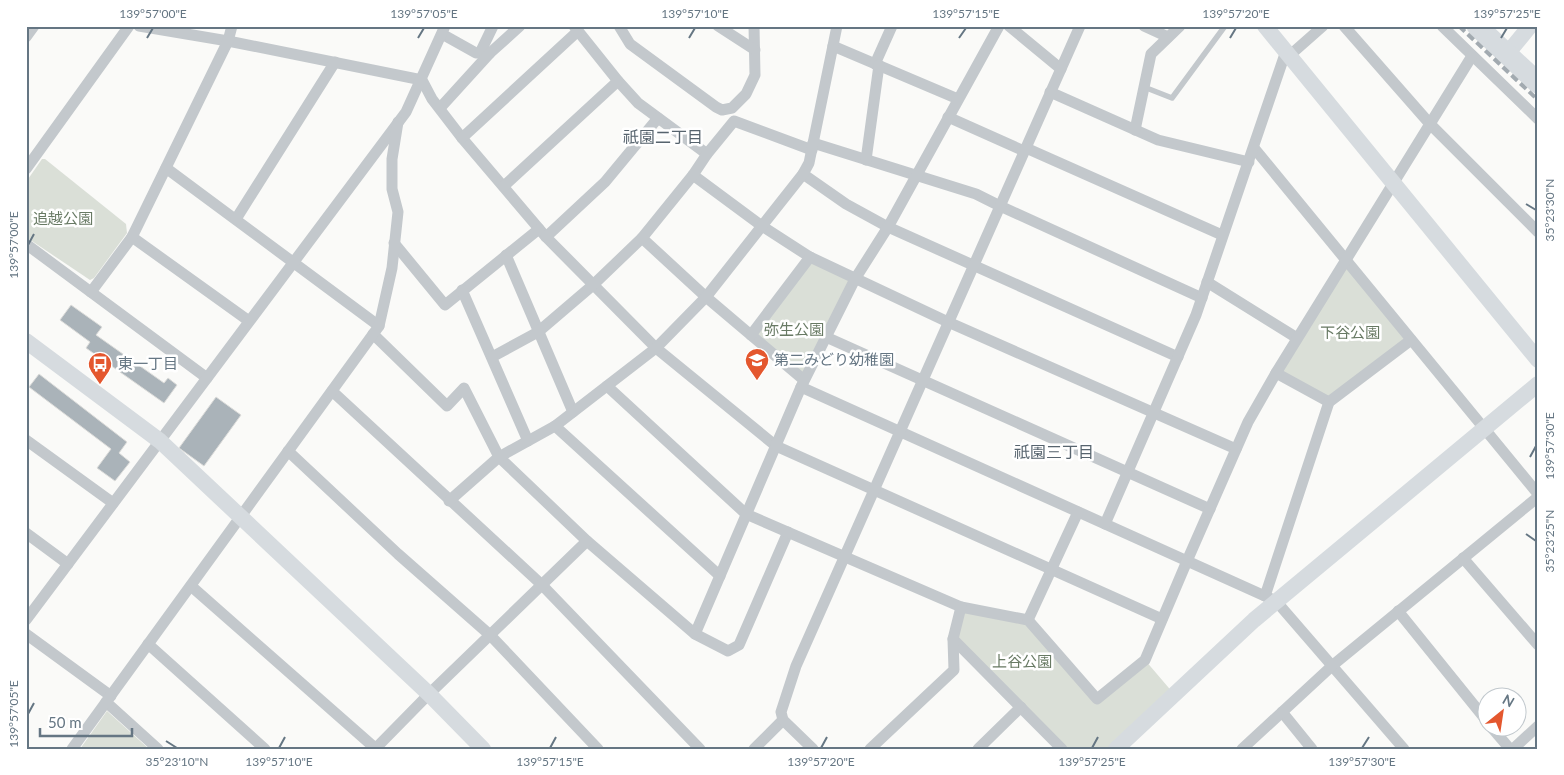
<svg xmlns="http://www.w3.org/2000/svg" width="1564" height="775" font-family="Lato,'Noto Sans JP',sans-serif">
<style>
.green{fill:#dadfd7}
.building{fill:#aab3b9;stroke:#dcdcda}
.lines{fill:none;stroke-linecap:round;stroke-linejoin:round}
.lane{stroke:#c3c8cc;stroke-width:5.5}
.street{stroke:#c3c8cc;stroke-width:11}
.secondary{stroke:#d6dbdf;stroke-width:16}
.highway{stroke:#d6dbdf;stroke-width:21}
.rail{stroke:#a2aab0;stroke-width:4;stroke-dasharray:8 4;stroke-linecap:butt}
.ticks{fill:none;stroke:#657683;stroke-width:2}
.labels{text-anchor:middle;stroke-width:5;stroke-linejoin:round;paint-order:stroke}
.park-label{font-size:15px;fill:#687a64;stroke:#fff}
.poi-label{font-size:15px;fill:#657683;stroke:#fff;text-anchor:start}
.neighbourhood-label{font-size:16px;fill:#57646e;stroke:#fff}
.neatline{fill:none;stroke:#657683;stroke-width:2}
.ticks-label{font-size:12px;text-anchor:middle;fill:#657683}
</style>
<rect width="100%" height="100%" fill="#fafaf8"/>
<g class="green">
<polygon points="42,159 45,159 126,224 127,233 94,278 90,280 26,237 26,182"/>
<polygon points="810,257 855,279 804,380 751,335"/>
<polygon points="1346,260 1411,340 1329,401 1276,373"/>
<polygon points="961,607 1028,620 1097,699 1145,660 1174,694 1117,749 1062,749 953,639"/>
<polygon points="107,711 149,749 80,749"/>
</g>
<g class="building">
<polygon points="71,305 102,327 96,335 164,383 168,378 177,385 164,403 86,348 90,342 60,320"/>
<polygon points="39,374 127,442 119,453 130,462 115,481 97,468 111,449 29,387"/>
<polygon points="216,397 241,415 204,466 179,448"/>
</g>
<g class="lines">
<polyline class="lane" points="1144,87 1172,98 1225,26"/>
<g class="street">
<polyline points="139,26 228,41 422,80 432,99 462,138 546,237 656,348 776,446 1162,619"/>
<polyline points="574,26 618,81 638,103 707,154"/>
<polyline points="619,26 630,44 716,107 722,110 732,108 746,94 755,75 754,26"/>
<polyline points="718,26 755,50"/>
<polyline points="1009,26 1061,69"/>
<polyline points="1144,26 1168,37"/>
<polyline points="1344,26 1430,124 1538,232"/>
<polyline points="1442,26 1538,119"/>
<polyline points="442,34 476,53 490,53"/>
<polyline points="26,37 34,26"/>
<polyline points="833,46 958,99"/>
<polyline points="480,53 493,26"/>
<polyline points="1289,56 1323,26"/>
<polyline points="875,64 892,26"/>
<polyline points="1050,92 1158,140 1249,162"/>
<polyline points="440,108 490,53 520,26"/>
<polyline points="948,117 1024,151"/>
<polyline points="1135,130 1151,54 1180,26"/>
<polyline points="462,138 578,31"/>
<polyline points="813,143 976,194 1000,206 1202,298"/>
<polyline points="1026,148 1222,235"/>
<polyline points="1254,148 1538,494"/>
<polyline points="866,160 879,65"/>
<polyline points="166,168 379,326"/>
<polyline points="26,169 129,26"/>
<polyline points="803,174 846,204 888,227 1178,357"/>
<polyline points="693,175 762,226 810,257 948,322 1236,449"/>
<polyline points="504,186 618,81"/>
<polyline points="236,219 335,62"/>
<polyline points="132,237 249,321"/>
<polyline points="546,237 605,182 658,118"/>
<polyline points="642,238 706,297 804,380"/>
<polyline points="394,243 445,305 539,229"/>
<polyline points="26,244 207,378"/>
<polyline points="506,255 573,412"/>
<polyline points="1207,282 1297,338"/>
<polyline points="462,290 528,441"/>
<polyline points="91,292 132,237 228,41 232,26"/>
<polyline points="373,334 447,406 464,388 499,457 587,541 695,634 728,651 739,645 788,532"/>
<polyline points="751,335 810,257"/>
<polyline points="826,337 1210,509"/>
<polyline points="492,357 538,332 593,285 642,238 693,175 707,154 734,121 812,150"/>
<polyline points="1276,373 1329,402"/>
<polyline points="607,386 746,514 961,607 1028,620 1097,699 1145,660 1187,561 1248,422 1276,373 1472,56"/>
<polyline points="801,387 1276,601 1404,749"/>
<polyline points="332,391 542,585 700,749"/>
<polyline points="555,426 720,576"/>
<polyline points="26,440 113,503"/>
<polyline points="288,451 398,554 490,635 598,749"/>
<polyline points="449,501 499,457 555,426 656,348 706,297 803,174 809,163 837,26"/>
<polyline points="1105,524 1196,315 1286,51"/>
<polyline points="26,533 68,564"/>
<polyline points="1463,558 1538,645"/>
<polyline points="191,586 375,748"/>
<polyline points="1265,596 1329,402 1411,340"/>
<polyline points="1398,611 1486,720"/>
<polyline points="26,620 406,112 445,26"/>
<polyline points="1028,620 1078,512"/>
<polyline points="26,634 111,696"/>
<polyline points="695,634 801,387 855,279 888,227 999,26"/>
<polyline points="953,639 1062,749"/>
<polyline points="148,644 265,749"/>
<polyline points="106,702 158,749"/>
<polyline points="1282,712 1312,749"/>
<polyline points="1492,728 1510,749"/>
<polyline points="72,749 379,326 392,268 398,212 392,189 392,159 398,122"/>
<polyline points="375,749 429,694 587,541"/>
<polyline points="754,749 783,720"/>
<polyline points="813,749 783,720 781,712 796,666 1080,26"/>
<polyline points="870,749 954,670 953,639 961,607"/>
<polyline points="978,749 1021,707"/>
<polyline points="1242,749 1333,665 1538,497"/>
<polyline points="1513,749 1538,726"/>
</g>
<g class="secondary">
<polyline points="1265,26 1538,360"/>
<polyline points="1507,54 1530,26"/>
<polyline points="26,341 160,441 429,694 483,749"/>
<polyline points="1116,749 1254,620 1538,384"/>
</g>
<polyline class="highway" points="1477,26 1538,83"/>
<polyline class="rail" points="1459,26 1538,100"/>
</g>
<path class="ticks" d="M147,38L153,28M418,38L424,28M689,38L695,28M959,38L966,28M1230,38L1236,28M1501,38L1507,28M1526,204L1536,210M28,245L34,234M1530,457L1536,446M1526,534L1536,541M28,714L34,703M166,741L177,748M279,748L285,737M550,748L556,737M821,748L827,737M1092,748L1098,737M1362,748L1369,737"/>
<defs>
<g id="school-pin" transform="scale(1.25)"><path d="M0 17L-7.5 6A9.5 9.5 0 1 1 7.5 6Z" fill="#e4572e" stroke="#fff"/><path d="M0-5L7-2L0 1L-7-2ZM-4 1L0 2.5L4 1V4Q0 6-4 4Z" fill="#fff"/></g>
<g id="bus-pin" transform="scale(1.25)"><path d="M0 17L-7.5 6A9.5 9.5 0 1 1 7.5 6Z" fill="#e4572e" stroke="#fff"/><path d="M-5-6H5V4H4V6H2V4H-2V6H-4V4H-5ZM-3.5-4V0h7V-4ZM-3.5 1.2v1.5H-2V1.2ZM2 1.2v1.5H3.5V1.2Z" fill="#fff"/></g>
</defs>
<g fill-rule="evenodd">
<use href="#school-pin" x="757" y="360"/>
<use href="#bus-pin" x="100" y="364"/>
</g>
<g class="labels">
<g class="park-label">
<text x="63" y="224">追越公園</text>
<text x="794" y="335">弥生公園</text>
<text x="1350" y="338">下谷公園</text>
<text x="1022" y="667">上谷公園</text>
</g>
<g class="poi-label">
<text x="774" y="365">第二みどり幼稚園</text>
<text x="118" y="369">東一丁目</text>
</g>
<g class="neighbourhood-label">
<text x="663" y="143">祇園二丁目</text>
<text x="1054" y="458">祇園三丁目</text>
</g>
</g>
<rect width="1564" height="775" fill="none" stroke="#ffffff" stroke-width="55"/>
<g transform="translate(1502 712) rotate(30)"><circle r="24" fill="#ffffff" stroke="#c1c8cd"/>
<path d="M0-4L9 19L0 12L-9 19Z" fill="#e4572e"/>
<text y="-8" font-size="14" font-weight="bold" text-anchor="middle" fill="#657683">N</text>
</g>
<path d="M40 728v8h92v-8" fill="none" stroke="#657683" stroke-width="2.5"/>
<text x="48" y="728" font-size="15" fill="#657683" stroke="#ffffff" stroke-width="4" paint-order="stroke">50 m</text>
<rect x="28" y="28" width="1508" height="720" class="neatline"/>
<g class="ticks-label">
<text x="153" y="18">139°57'00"E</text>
<text x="424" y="18">139°57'05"E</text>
<text x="695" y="18">139°57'10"E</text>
<text x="966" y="18">139°57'15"E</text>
<text x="1236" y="18">139°57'20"E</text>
<text x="1507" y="18">139°57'25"E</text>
<text transform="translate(1550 210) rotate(-90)" y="4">35°23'30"N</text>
<text transform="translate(14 245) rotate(-90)" y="4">139°57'00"E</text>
<text transform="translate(1550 446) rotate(-90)" y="4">139°57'30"E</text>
<text transform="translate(1550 541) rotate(-90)" y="4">35°23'25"N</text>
<text transform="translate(14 714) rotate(-90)" y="4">139°57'05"E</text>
<text x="177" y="766">35°23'10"N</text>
<text x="279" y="766">139°57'10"E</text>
<text x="550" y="766">139°57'15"E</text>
<text x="821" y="766">139°57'20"E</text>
<text x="1092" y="766">139°57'25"E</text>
<text x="1362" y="766">139°57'30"E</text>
</g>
</svg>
